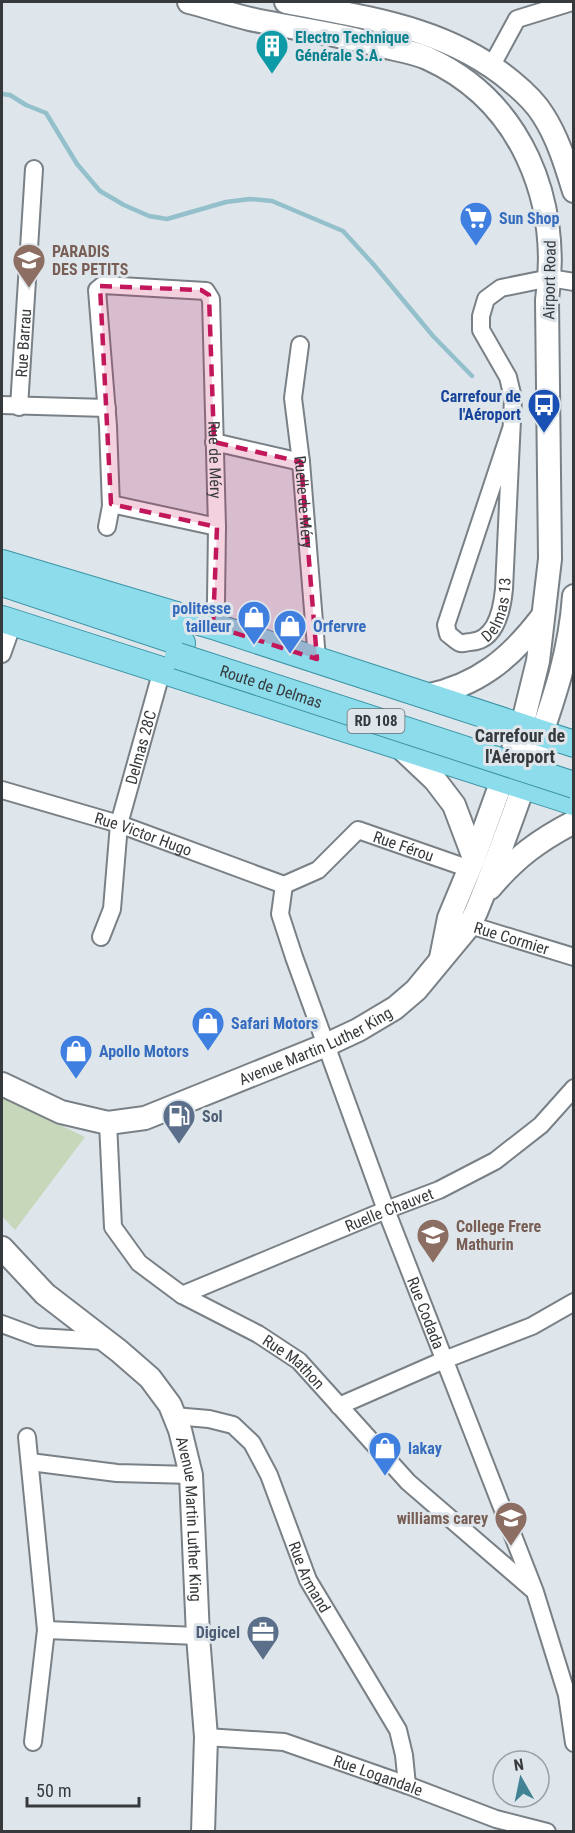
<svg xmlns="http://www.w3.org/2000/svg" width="575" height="1833" font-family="'Roboto Condensed',sans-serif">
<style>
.green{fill:#c7d7b9}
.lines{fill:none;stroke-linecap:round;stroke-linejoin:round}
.stream{stroke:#93c0cb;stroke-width:4.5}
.street-casing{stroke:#798086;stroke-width:20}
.secondary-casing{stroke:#798086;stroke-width:26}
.primary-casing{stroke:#3c94a5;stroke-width:28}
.street{stroke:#fff;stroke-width:16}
.secondary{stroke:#fff;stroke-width:22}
.primary{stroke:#8cdceb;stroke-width:26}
.primary-bridge-casing{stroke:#3c94a5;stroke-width:28;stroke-linecap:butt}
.primary-bridge{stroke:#8cdceb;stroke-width:26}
.marked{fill:#c2185b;fill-opacity:0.2;stroke:#c2185b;stroke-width:4.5;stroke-dasharray:12 8;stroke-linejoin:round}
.labels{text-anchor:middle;stroke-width:6;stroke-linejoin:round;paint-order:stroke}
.shield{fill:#dee6ec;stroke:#696e71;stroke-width:1.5}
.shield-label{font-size:15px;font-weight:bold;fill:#373a3c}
.culture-label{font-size:16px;font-weight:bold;fill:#0d838f;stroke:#dee6ec;text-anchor:start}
.shop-label{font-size:16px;font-weight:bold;fill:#366cbe;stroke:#dee6ec;text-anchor:start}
.education-label{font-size:16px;font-weight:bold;fill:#785e54;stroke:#dee6ec;text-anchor:start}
.street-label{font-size:16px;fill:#373a3c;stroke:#dee6ec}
.transit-label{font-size:16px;font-weight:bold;fill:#164399;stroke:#dee6ec;text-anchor:end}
.service-label{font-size:16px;font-weight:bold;fill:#4e5e75;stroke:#dee6ec;text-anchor:start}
.neighbourhood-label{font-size:18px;font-weight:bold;fill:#373a3c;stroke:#dee6ec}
</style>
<rect width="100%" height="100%" fill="#dee6ec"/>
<polygon class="green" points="2,1097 85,1137 15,1230 2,1216"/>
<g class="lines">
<polyline class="stream" points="2,94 10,95 26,105 46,113 77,164 100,191 124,205 149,216 167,219 226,202 250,199 272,201 343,231 374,265 433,336 472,376"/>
<g class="street-casing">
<g id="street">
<polyline points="492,65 517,19 572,2"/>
<path id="s1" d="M300,345L293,398L301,462L317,659"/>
<polyline points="2,405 107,408"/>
<path id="s2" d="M19,407L34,169"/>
<path id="s3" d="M511,429L446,625L448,634C451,636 457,642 460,643C463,644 467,642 470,642C496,641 502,610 504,589L513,398L508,377L481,330V316L486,299L501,288L550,278L574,282"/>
<polyline points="214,442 301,462"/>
<polyline points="111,504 217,527"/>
<path id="s4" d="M107,527L111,506L108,426L97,290L103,285L206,291L211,299L217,527L216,601L213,626"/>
<polyline points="2,654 13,623"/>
<path id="s5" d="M2,790L119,824L284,885"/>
<path id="s6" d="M284,885L280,914L294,957L386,1210L535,1592L567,1695L574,1743"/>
<path id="s7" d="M284,885L318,870L358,830L470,869"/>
<path id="s8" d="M460,922L574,957"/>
<path id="s9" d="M101,937L112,909L119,824L162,670"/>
<path id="s10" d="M108,1123L113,1227L139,1263L182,1295L258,1334L299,1361L408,1482L532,1589"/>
<path id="s11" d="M182,1295L386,1210L439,1190L495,1161L541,1125L574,1088"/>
<polyline points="2,1324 37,1337 105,1341"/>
<polyline points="339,1406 444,1360 532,1326 574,1302"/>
<path id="s12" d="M174,1416L209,1419L233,1425L252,1443L269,1475L308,1580L398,1730L404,1755L407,1785"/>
<polyline points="27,1437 46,1630 33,1742"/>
<polyline points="30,1462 117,1473 191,1475"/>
<polyline points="46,1630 198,1636"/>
<path id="s13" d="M206,1737L284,1742L407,1785L496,1819L547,1832"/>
</g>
</g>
<g class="secondary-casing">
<g id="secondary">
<path d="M189,2C209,7 229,14 250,19C291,28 333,33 374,44C391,49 411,51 427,58C522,101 561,201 547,300L550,559L538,661L523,722L474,858L449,918L441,958"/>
<path d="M286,2C366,18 447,27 512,82C523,91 535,102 543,115C558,138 566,165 574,191"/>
<path d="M426,696C478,685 510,659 542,617"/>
<polyline points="399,746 435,780 454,805 474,858"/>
<path d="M490,888C515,858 539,840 574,822"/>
<path id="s14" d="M2,1084L61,1112L108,1123L145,1118L326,1045L358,1030L395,1008L416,990L469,926L476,912C497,861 516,808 534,756C553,701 570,654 574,596"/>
<path id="s15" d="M2,1248L45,1294L119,1351L150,1378L170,1405L180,1430L191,1475L198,1636L206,1737L203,1832"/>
</g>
</g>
<g class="primary-casing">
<g id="primary">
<polyline points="2,563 213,626 574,744"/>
<polyline points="2,583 182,643"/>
<polyline points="2,619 574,802"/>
</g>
</g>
<use href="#street" class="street"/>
<use href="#secondary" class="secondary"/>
<use href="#primary" class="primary"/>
<g class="primary-bridge-casing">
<g id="primary-bridge">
<path id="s16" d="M178,656L574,785"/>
</g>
</g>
<use href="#primary-bridge" class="primary-bridge"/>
</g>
<path class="marked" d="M100,286L201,290L209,295L214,442L301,462L317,659L213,626L217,527L111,504Z"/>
<defs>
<g id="building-pin" transform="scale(1.725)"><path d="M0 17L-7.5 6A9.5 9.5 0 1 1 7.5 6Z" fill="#0f9aa8" stroke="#dee6ec"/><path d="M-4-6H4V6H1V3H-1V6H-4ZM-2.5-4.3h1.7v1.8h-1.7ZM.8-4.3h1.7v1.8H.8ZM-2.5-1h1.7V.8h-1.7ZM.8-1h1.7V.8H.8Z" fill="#fff"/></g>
<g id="supermarket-pin" transform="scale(1.725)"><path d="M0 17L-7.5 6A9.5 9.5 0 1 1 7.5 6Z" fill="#3f7fe0" stroke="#dee6ec"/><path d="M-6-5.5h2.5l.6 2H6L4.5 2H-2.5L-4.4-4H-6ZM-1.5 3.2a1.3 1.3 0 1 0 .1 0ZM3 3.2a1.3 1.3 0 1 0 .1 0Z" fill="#fff"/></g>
<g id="school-pin" transform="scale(1.725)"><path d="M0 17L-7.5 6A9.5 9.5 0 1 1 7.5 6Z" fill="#8d6e63" stroke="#dee6ec"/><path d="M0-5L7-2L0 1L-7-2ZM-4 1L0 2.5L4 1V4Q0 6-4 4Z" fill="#fff"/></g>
<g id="bus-pin" transform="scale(1.725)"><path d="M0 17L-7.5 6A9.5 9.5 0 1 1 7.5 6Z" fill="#1a4fb4" stroke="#dee6ec"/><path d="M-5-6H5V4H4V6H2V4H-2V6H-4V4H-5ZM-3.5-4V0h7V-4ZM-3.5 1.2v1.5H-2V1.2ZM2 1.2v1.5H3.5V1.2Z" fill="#fff"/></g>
<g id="shop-pin" transform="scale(1.725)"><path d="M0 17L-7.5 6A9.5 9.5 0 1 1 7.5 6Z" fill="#3f7fe0" stroke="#dee6ec"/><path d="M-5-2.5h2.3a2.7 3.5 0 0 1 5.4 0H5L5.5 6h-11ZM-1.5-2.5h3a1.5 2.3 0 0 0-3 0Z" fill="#fff"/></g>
<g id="fuel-pin" transform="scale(1.725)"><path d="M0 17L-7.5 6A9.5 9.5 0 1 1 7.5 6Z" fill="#5c6f8a" stroke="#dee6ec"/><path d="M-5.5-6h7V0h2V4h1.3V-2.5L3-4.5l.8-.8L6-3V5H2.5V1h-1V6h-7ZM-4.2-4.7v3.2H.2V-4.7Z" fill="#fff"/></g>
<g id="office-pin" transform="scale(1.725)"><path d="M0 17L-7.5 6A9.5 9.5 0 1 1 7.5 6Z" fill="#5c6f8a" stroke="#dee6ec"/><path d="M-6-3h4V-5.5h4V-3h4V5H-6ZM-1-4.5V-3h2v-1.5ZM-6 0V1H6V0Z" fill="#fff"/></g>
</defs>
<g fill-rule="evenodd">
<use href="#building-pin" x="272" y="46"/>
<use href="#supermarket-pin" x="476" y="218"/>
<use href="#school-pin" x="29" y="260"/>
<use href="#bus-pin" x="544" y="405"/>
<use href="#shop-pin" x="254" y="617"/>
<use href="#shop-pin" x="290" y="626"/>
<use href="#shop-pin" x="208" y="1023"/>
<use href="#shop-pin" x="76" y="1051"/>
<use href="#fuel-pin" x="179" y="1116"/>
<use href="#school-pin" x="433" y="1235"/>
<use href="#shop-pin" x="385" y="1448"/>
<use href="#school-pin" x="511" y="1518"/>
<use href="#office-pin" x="263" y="1632"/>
</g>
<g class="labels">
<rect class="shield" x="347.5" y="709" width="57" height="24" rx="4.5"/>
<g class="shield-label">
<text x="376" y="726">RD 108</text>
</g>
<g class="culture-label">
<text x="295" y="43">Electro Technique<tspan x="295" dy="18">Générale S.A.</tspan></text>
</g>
<g class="shop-label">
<text x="499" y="224">Sun Shop</text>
<text x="231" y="614" text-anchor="end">politesse<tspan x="231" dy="18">tailleur</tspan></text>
<text x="313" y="632">Orfervre</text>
<text x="231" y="1029">Safari Motors</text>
<text x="99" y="1057">Apollo Motors</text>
<text x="408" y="1454">lakay</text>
</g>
<g class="education-label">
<text x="52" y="257">PARADIS<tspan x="52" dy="18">DES PETITS</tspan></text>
<text x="456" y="1232">College Frere<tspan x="456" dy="18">Mathurin</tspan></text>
<text x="488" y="1524" text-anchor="end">williams carey</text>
</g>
<g class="street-label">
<text transform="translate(549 280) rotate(-89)" y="6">Airport Road</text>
<text dy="6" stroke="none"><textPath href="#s2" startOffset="64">Rue Barrau</textPath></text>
<text dy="6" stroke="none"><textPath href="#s4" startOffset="519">Rue de Méry</textPath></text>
<text dy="6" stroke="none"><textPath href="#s1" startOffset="158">Ruelle de Méry</textPath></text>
<text dy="6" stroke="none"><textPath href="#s3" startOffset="288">Delmas 13</textPath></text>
<text dy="6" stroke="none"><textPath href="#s16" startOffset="98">Route de Delmas</textPath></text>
<text dy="6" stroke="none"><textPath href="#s9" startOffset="195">Delmas 28C</textPath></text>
<text dy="6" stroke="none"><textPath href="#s5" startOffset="148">Rue Victor Hugo</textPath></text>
<text dy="6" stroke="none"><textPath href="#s7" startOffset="142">Rue Férou</textPath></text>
<text dy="6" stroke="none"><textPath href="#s8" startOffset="54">Rue Cormier</textPath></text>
<text dy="6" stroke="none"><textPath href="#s14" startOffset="336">Avenue Martin Luther King</textPath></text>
<text dy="6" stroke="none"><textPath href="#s11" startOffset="224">Ruelle Chauvet</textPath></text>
<text dy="6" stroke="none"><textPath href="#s6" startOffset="454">Rue Codada</textPath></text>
<text dy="6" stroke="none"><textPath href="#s10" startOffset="333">Rue Mathon</textPath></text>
<text dy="6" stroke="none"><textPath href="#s15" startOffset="348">Avenue Martin Luther King</textPath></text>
<text dy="6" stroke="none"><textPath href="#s12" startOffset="232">Rue Armand</textPath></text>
<text dy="6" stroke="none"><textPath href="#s13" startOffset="178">Rue Logandale</textPath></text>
</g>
<g class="transit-label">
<text x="521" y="402">Carrefour de<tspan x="521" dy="18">l'Aéroport</tspan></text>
</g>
<g class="service-label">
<text x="202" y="1122">Sol</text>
<text x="240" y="1638" text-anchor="end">Digicel</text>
</g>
<g class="neighbourhood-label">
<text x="520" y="742">Carrefour de<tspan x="520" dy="21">l'Aéroport</tspan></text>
</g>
</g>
<rect width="575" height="1833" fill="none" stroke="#373a3c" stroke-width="6"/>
<g transform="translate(521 1779) rotate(351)"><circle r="28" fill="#dee6ec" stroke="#9ba1a6" stroke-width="1.5"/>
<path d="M0-4.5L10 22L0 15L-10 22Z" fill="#418394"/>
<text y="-9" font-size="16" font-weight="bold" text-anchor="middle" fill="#373a3c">N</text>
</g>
<path d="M27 1797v9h112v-9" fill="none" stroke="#373a3c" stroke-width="3"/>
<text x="36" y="1797" font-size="18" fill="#373a3c" stroke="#dee6ec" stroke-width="4.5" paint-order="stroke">50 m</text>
</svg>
